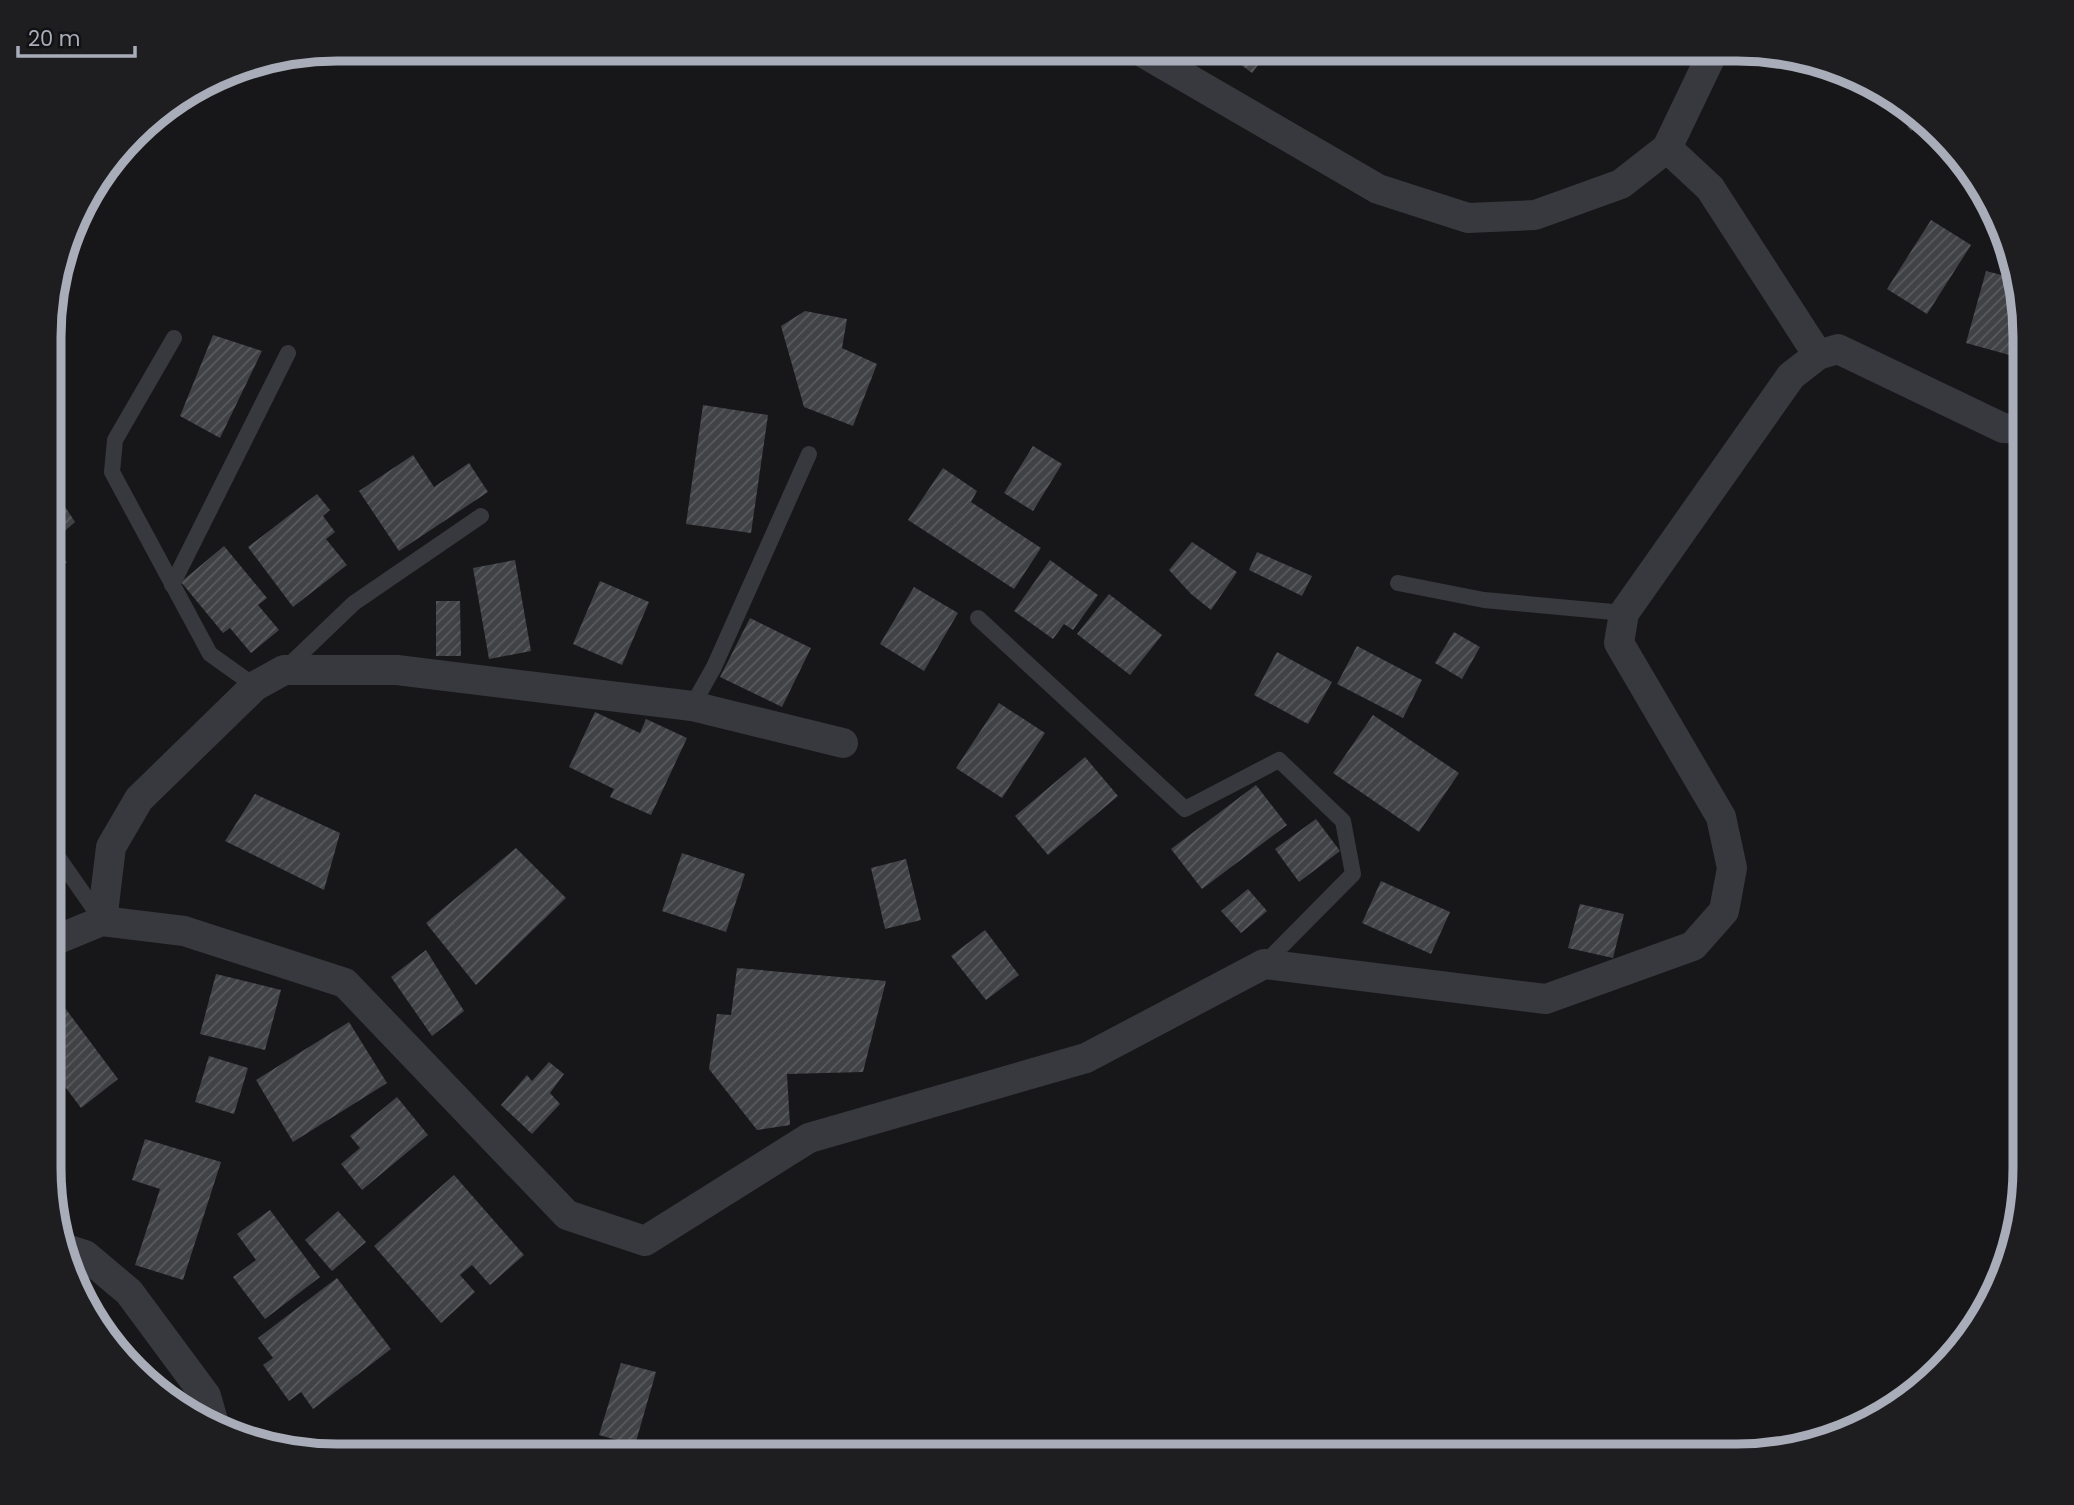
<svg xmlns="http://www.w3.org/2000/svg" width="2074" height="1505" font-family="Poppins,sans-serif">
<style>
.building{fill:url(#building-hatch)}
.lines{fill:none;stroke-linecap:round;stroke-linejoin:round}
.lane{stroke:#38393e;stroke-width:16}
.street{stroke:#38393e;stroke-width:30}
.rim{fill:none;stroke:#a9adb9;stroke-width:9}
</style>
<defs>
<pattern id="building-hatch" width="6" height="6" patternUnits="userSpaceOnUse" patternTransform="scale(1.75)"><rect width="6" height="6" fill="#414246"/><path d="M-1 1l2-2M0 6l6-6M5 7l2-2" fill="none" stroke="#5a5b5f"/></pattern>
</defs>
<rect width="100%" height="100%" fill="#171719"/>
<g class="building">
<polygon points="1220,49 1270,49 1252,73"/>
<polygon points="1882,92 1912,109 1923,122 1911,131"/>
<polygon points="1931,220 1971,245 1927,314 1887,289"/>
<polygon points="1986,271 2013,278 2024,319 2024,359 1966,343"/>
<polygon points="805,311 847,319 842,348 877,364 853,426 804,407 781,326"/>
<polygon points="213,335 262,351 220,438 180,416"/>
<polygon points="703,405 768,415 751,533 686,524"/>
<polygon points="1033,446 1062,464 1033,511 1004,493"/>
<polygon points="413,455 434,487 469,463 488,492 399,551 359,491"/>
<polygon points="943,468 977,491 971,502 1041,548 1014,589 908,520"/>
<polygon points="317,494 330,510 323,516 335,532 326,539 347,565 293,607 248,547"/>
<polygon points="60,499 75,522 51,543 51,507"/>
<polygon points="1192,542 1237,572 1211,610 1191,594 1169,570"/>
<polygon points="224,546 267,598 258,605 279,630 251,653 230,628 223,633 181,582"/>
<polygon points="51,550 67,562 51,575"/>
<polygon points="1257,552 1312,576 1302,596 1249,570"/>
<polygon points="515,560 531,651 489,659 473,568"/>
<polygon points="1050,560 1098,595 1073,630 1064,624 1053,639 1014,611"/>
<polygon points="600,581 649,602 622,665 573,644"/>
<polygon points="914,587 958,613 924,671 880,644"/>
<polygon points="1109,594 1162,635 1130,675 1077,634"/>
<polygon points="436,601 460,601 461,656 436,656"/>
<polygon points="750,618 811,648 782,707 720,677"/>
<polygon points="1454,632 1480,647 1462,679 1435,663"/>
<polygon points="1357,646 1422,680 1403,718 1337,684"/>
<polygon points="1277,652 1332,682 1308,724 1254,695"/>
<polygon points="999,703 1045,733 1002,798 956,768"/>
<polygon points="595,712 640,733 646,719 687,738 651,815 610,797 614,789 569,767"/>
<polygon points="1373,715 1459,773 1419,832 1333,773"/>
<polygon points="1085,757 1118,796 1048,855 1015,816"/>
<polygon points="1256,785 1287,825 1202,889 1171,849"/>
<polygon points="255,794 340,833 324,890 225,841"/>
<polygon points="1316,819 1340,851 1299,882 1275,849"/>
<polygon points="516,848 566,898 476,985 426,923"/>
<polygon points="682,853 745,874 726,932 662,911"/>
<polygon points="906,859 921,920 885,929 871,868"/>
<polygon points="1381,881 1450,912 1431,954 1362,923"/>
<polygon points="1248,889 1267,911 1241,933 1221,911"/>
<polygon points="1580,904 1624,914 1613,958 1568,948"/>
<polygon points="985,930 1019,975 986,1000 951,956"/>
<polygon points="426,950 464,1011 432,1036 391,977"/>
<polygon points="737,968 886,981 863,1072 787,1074 790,1125 757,1130 709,1069 717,1014 731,1015"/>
<polygon points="216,974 281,990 265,1050 200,1034"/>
<polygon points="62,1004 118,1079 81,1108 51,1068 51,1012"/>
<polygon points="349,1022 387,1083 293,1142 256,1080"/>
<polygon points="209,1056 248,1068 234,1114 195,1102"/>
<polygon points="549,1062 564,1074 550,1093 560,1104 532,1134 501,1105 527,1075 532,1081"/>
<polygon points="397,1097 428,1135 362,1190 341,1164 360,1148 350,1136"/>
<polygon points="145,1139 221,1162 183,1280 135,1265 160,1189 132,1180"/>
<polygon points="454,1175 524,1255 490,1285 472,1265 460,1275 475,1292 441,1323 374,1246"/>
<polygon points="270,1210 320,1277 265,1319 233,1277 256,1260 237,1234"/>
<polygon points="338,1211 366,1242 332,1271 305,1240"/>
<polygon points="337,1278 391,1349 313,1409 301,1392 289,1401 263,1365 273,1358 258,1338"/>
<polygon points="621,1363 656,1372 635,1445 599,1435"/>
</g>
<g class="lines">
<g class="lane">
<polyline points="174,338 115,440 112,472 210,654 255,686"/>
<polyline points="1398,583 1484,600 1624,613"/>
<polyline points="172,585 288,353"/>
<polyline points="978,618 1185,809 1279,760 1343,821 1353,874 1264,964"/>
<polyline points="286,668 354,603 481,516"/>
<polyline points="692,706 714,667 809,454"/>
<polyline points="51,847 101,919"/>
</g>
<g class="street">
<polyline points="1137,49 1378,189 1468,218 1535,215 1621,184 1667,148 1714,50"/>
<polyline points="1667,148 1710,188 1818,355"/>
<polyline points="102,921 111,847 139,799 255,686 284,670 397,670 692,706 843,743"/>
<polyline points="51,942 102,921 184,931 345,983 567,1215 645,1241 809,1138 1086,1058 1264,964 1546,999 1693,946 1724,911 1732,868 1721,817 1619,643 1624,613 1791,376 1818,355 1838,349 2003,428 2024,429"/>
<polyline points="66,1249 85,1255 129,1292 206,1396 214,1424"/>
</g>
</g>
<path d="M0 0H2074V1505H0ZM337 61H1737A276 276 0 0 1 2013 337V1168A276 276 0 0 1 1737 1444H337A276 276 0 0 1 61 1168V337A276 276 0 0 1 337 61Z" fill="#1e1e21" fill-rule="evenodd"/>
<path class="rim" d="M337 61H1737A276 276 0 0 1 2013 337V1168A276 276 0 0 1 1737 1444H337A276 276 0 0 1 61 1168V337A276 276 0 0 1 337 61Z"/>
<path d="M18 46v10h117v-10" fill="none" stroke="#a9adb9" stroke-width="3.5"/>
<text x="28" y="46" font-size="21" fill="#a9adb9" stroke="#121214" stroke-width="5" paint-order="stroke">20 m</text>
</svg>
